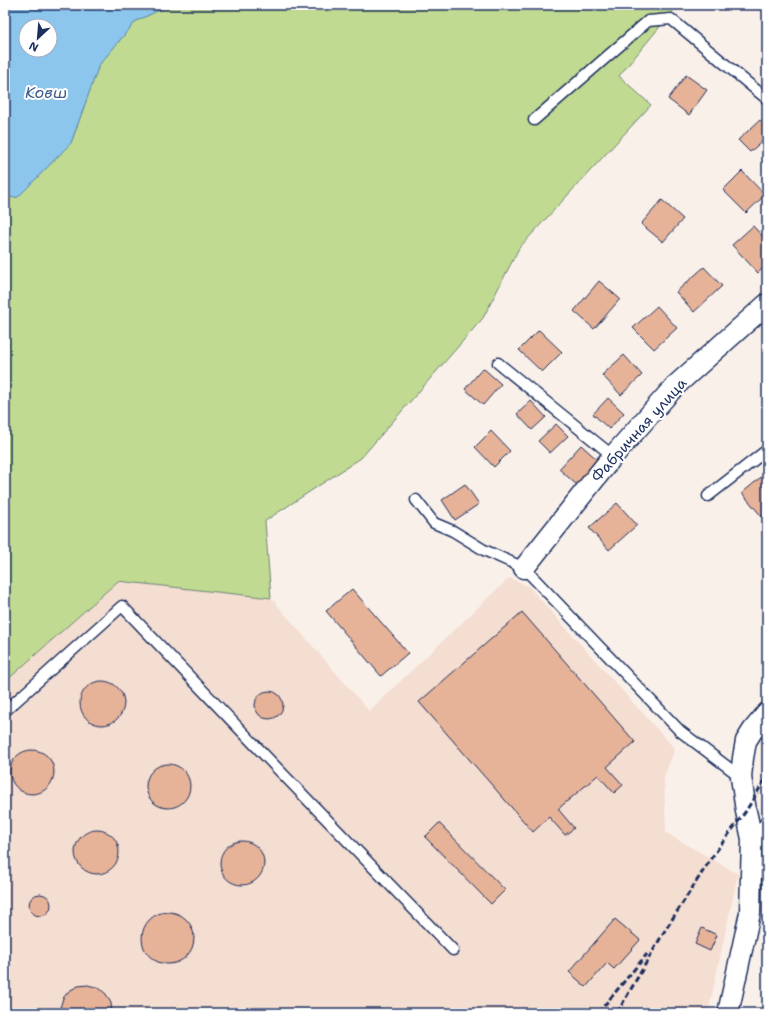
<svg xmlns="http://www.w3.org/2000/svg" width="772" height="1018" font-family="'Shantell Sans',sans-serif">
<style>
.built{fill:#f4ddd1}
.green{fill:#c0da91;stroke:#6e8478}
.water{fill:#8cc6ec;stroke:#5f8ab3;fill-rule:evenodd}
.building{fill:#e6b298;stroke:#1b2f5e}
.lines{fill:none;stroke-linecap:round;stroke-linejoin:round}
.service-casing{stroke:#1b2f5e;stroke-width:13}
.minor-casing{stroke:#1b2f5e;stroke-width:23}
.service{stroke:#fff;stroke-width:10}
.minor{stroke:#fff;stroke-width:20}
.rail{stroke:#1b2f5e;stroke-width:3;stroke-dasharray:6 3;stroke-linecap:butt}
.labels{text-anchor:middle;stroke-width:4;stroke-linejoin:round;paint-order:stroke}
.street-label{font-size:15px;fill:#1b2f5e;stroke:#fff}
.water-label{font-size:16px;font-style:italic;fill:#3d5c89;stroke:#fff}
</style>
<rect width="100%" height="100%" fill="#faf0ea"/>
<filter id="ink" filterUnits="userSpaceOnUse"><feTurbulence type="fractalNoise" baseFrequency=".025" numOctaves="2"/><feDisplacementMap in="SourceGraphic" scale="8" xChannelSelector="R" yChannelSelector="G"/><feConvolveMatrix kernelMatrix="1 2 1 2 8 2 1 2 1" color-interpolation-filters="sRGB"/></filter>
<g filter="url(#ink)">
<polygon class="built" points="509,578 528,586 675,749 664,776 666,833 738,874 708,1013 5,1013 5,682 118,581 271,598 369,711"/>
<polygon class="green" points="170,5 678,5 619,76 651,105 519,248 483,318 361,458 265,521 271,598 118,581 5,682 5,198 18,197 71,143 99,65 136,21"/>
<path class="water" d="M5,5H170L136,21L99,65L71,143L18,197L5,198ZM26,26H50V50H26Z"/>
<g class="building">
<polygon points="686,75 707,90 689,115 668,99"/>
<polygon points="760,120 767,127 767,137 750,152 738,140"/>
<polygon points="742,171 765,195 746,213 723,190"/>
<polygon points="662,200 683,219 663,242 641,224"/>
<polygon points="753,226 767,241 767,264 758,273 732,245"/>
<polygon points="704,267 722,286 694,312 676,292"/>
<polygon points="599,281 620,299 594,329 574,311"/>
<polygon points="657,306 677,328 654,349 633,328"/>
<polygon points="539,330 562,352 542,372 519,350"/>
<polygon points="624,355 642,375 621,395 602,375"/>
<polygon points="483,368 501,384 483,405 465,389"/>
<polygon points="608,398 624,413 609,429 593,414"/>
<polygon points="531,401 546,417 532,430 517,414"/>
<polygon points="556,424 568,436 550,453 538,441"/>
<polygon points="491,431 510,451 494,467 475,447"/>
<polygon points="581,445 600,462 578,486 559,469"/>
<polygon points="767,472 767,515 763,518 742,493"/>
<polygon points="465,484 479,504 455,520 442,500"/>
<polygon points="617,503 637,525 609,550 589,528"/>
<polygon points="352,589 408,653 381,676 326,611"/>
<polygon points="522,612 635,742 607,767 623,785 614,793 598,775 558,809 574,828 565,835 549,817 533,832 419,702"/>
<circle cx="102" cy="703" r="22"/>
<circle cx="269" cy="705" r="14"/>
<circle cx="32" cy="772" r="22"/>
<circle cx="168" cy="786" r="22"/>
<polygon points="439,823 505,890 491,904 425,837"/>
<circle cx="97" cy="852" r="22"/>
<circle cx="242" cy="863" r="22"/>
<circle cx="40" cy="905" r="11"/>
<circle cx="168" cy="938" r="26"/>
<polygon points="615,919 640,940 614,969 607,963 586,987 569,972"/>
<polygon points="702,928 717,935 710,951 695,944"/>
<polygon points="88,985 99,988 106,994 111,1003 112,1013 60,1013 60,1008 63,998 69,991 78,986"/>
</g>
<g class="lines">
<g class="service-casing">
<g id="service">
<polyline points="534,120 648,21 671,19 767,99"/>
<polyline points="498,363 613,456"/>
<polyline points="708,496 767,450"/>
<polyline points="416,500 434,523 453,531 484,550 524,568 680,731 741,777"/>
<polyline points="5,711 122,606 276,767 453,950"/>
<polyline points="752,839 767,821"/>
</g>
</g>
<g class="minor-casing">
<g id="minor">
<polyline points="524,568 613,456 675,386 767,304"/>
<polyline points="728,1013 750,913 752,839 746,811 741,777 743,758 746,741 753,730 767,713"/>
</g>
</g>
<use href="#service" class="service"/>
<use href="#minor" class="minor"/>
<g class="rail">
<polyline points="598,1013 647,954"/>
<polyline points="617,1013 664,932 712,857 746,811 767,776"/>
</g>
</g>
</g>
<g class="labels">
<g class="street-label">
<text transform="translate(639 430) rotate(-48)" y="5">Фабричная улица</text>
</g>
<g class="water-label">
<text x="46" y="98">Ковш</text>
</g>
</g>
<rect width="772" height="1018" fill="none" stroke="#fff" stroke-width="20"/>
<rect x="10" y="10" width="752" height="998" fill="none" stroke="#1b2f5e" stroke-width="1.5" filter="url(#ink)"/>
<g transform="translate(38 38) rotate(206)"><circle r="19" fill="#ffffff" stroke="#a4acbf"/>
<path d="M0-3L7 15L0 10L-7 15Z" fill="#1b2f5e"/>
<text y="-6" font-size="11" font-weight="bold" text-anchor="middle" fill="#1b2f5e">N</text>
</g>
</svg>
